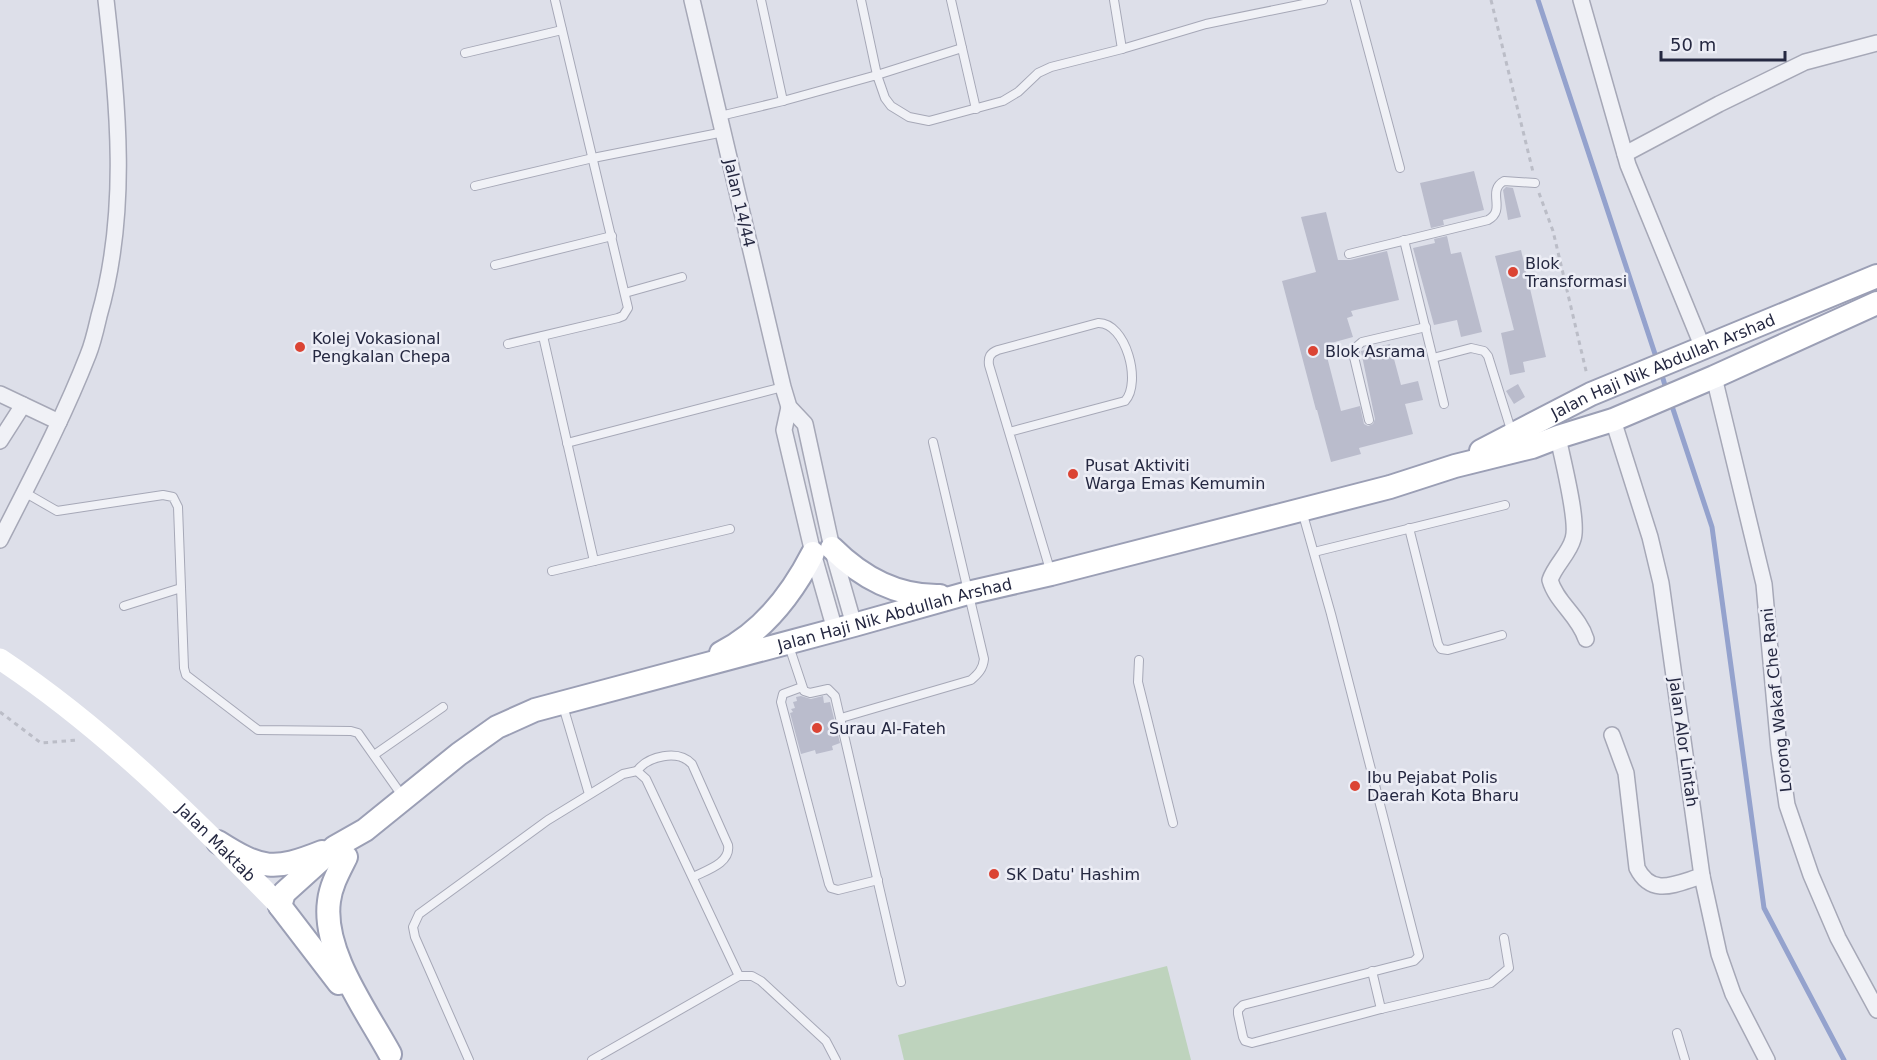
<svg xmlns="http://www.w3.org/2000/svg" width="1877" height="1060" font-family="'DejaVu Sans',sans-serif">
<style>
.green{fill:#bed3bd}
.lines{fill:none;stroke-linecap:round;stroke-linejoin:round}
.stream{stroke:#94a2cd;stroke-width:5}
.building{fill:#babccc}
.lane-casing{stroke:#a6a8b7;stroke-width:10}
.street-casing{stroke:#a6a8b7;stroke-width:18}
.primary-casing{stroke:#9b9fb5;stroke-width:26}
.path{stroke:#bbbdc7;stroke-width:3;stroke-dasharray:4.5 4.5;stroke-linecap:butt}
.lane{stroke:#f0f1f6;stroke-width:8}
.street{stroke:#f0f1f6;stroke-width:15}
.secondary{stroke:#fff;stroke-width:21}
.primary{stroke:#fff;stroke-width:22}
.poi-dot{fill:#db4434;stroke:#edeef6;stroke-width:2}
.labels{text-anchor:middle;stroke-width:5;stroke-linejoin:round;paint-order:stroke}
.street-label{font-size:16px;fill:#252841;stroke:#edeef6}
.poi-label{font-size:16px;fill:#252841;stroke:#edeef6;text-anchor:start}
</style>
<rect width="100%" height="100%" fill="#dddfe9"/>
<polygon class="green" points="1167,966 1191,1060 904,1060 898,1035"/>
<g class="lines">
<g class="stream">
<polyline points="1538,0 1657,360"/>
<polyline points="1661,372 1667,392"/>
<polyline points="1670,400 1712,527 1764,908 1844,1060"/>
</g>
</g>
<g class="building">
<polygon points="1474,171 1484,210 1443,220 1444,225 1431,228 1420,183"/>
<polygon points="1506,187 1513,188 1521,217 1508,220 1503,190"/>
<polygon points="1326,212 1338,260 1350,260 1387,251 1399,300 1351,311 1353,316 1347,318 1353,337 1324,345 1341,411 1360,406 1364,424 1368,426 1373,424 1375,419 1361,351 1390,344 1401,385 1418,381 1423,400 1405,404 1413,434 1359,448 1361,454 1331,462 1317,410 1316,410 1282,281 1316,272 1301,217"/>
<polygon points="1447,236 1451,254 1461,252 1482,332 1461,337 1457,320 1434,325 1413,248 1435,243 1434,239"/>
<polygon points="1521,250 1546,357 1523,362 1525,372 1510,375 1501,333 1514,330 1495,256"/>
<polygon points="1518,384 1525,397 1514,404 1506,391"/>
<polygon points="801,696 811,699 823,696 824,703 830,702 840,743 832,746 833,750 816,754 815,750 801,754 790,713 793,712 791,709 795,708 793,702 797,701 796,697"/>
</g>
<g class="lines">
<g class="lane-casing">
<g id="lane">
<polyline points="761,0 783,101"/>
<polyline points="861,0 877,75 962,48"/>
<polyline points="951,0 976,109"/>
<polyline points="1114,0 1122,49"/>
<polyline points="1355,0 1400,168"/>
<polyline points="465,53 562,30"/>
<polyline points="720,116 783,101 877,75 885,98 891,106 909,117 929,121 1003,101 1018,92 1038,73 1051,67 1122,49 1206,24 1323,0"/>
<polyline points="475,186 593,158 724,132"/>
<polyline points="1404,240 1444,404"/>
<path d="M1349,254L1488,220C1507,210 1486,191 1504,181L1535,183"/>
<polyline points="495,265 612,236"/>
<polyline points="625,293 682,277"/>
<polyline points="543,336 594,561"/>
<polyline points="508,344 618,318 623,316 628,308 555,0"/>
<polyline points="1433,358 1471,348 1484,351 1488,356 1512,433"/>
<polyline points="1369,420 1354,357 1355,348 1362,342 1426,327"/>
<path d="M1009,432L1125,401C1142,383 1126,322 1098,323L998,350C990,353 988,357 989,365L1051,573"/>
<polyline points="567,443 783,387"/>
<polyline points="24,492 57,511 163,495 173,497 178,507 184,668 186,675 258,730 351,731 358,733 403,797"/>
<polyline points="1302,511 1331,614 1419,956 1414,961 1243,1005 1238,1010 1238,1014 1243,1037 1245,1041 1252,1043 1381,1009 1491,983 1509,968 1504,938"/>
<polyline points="1409,528 1438,644 1441,649 1448,650 1502,635"/>
<polyline points="1314,552 1505,505"/>
<polyline points="552,571 730,529"/>
<polyline points="124,606 181,588"/>
<polyline points="789,646 804,691 810,693 828,689 835,696 901,982"/>
<polyline points="1139,660 1138,682 1173,823"/>
<polyline points="802,687 783,694 781,702 829,884 831,888 838,890 878,880"/>
<polyline points="563,706 589,794"/>
<path d="M841,718L971,680C978,674 983,669 984,659L933,442"/>
<polyline points="374,755 443,707"/>
<path d="M637,771C648,756 678,749 692,764L728,845C731,863 707,870 693,877"/>
<polyline points="1372,971 1381,1009"/>
<polyline points="1677,1033 1685,1060"/>
<polyline points="469,1060 415,937 413,927 419,914 548,820 623,774 637,771 646,779 739,976"/>
<polyline points="592,1060 739,976 752,976 761,981 826,1041 836,1060"/>
</g>
</g>
<g class="street-casing">
<g id="street">
<polyline points="692,0 783,387 789,407 805,424 832,548 854,625"/>
<polyline points="1581,0 1628,165 1703,348"/>
<polyline points="1625,154 1719,104 1805,62 1877,43"/>
<polyline points="1714,377 1764,584 1779,750 1787,805 1811,875 1838,938 1877,1010"/>
<polyline points="0,394 59,422"/>
<polyline points="789,407 784,430 813,553 835,630"/>
<polyline points="1613,420 1650,537 1661,583 1702,876 1719,954 1733,994 1767,1060"/>
<path d="M1558,437C1562,458 1579,522 1573,539C1569,554 1555,565 1550,580C1556,602 1579,616 1586,639"/>
<polyline points="0,441 23,405"/>
<path d="M0,540C31,479 63,419 88,355C93,343 96,329 99,316C129,212 118,106 106,0"/>
<path d="M1612,735L1626,773L1637,868C1652,898 1677,883 1702,876"/>
</g>
</g>
<g class="primary-casing">
<g id="primary">
<path id="s2" d="M1481,451L1591,394L1877,276"/>
<path d="M832,548C861,577 898,597 940,596"/>
<path d="M721,653C763,632 792,594 813,553"/>
<path d="M218,842C262,870 274,871 322,852"/>
<path d="M346,857C339,871 331,885 329,901C322,951 366,1010 390,1054"/>
<path id="s3" d="M280,906L284,893L335,847L365,830L459,754L497,727L535,710L854,625L968,593L1051,574L1390,487L1455,466L1532,447L1558,437L1613,420L1714,377L1877,303"/>
<polyline points="280,906 339,983"/>
</g>
</g>
<g class="path">
<polyline points="1491,0 1533,172"/>
<polyline points="1539,193 1553,231 1587,375"/>
<polyline points="0,712 41,743 78,740"/>
</g>
<use href="#lane" class="lane"/>
<use href="#street" class="street"/>
<path class="secondary" id="s1" d="M0,659C104,728 193,817 280,906"/>
<use href="#primary" class="primary"/>
</g>
<g class="poi-dot">
<circle cx="1513" cy="272" r="6"/>
<circle cx="300" cy="347" r="6"/>
<circle cx="1313" cy="351" r="6"/>
<circle cx="1073" cy="474" r="6"/>
<circle cx="817" cy="728" r="6"/>
<circle cx="1355" cy="786" r="6"/>
<circle cx="994" cy="874" r="6"/>
</g>
<g class="labels">
<g class="street-label">
<text transform="translate(740 203) rotate(77)" y="6">Jalan 14/44</text>
<text dy="6" stroke="none"><textPath href="#s2" startOffset="201">Jalan Haji Nik Abdullah Arshad</textPath></text>
<text dy="6" stroke="none"><textPath href="#s3" startOffset="698">Jalan Haji Nik Abdullah Arshad</textPath></text>
<text transform="translate(1776 700) rotate(-96)" y="6">Lorong Wakaf Che Rani</text>
<text transform="translate(1684 742) rotate(82)" y="6">Jalan Alor Lintah</text>
<text dy="6" stroke="none"><textPath href="#s1" startOffset="284">Jalan Maktab</textPath></text>
</g>
<g class="poi-label">
<text x="1525" y="269">Blok<tspan x="1525" dy="18">Transformasi</tspan></text>
<text x="312" y="344">Kolej Vokasional<tspan x="312" dy="18">Pengkalan Chepa</tspan></text>
<text x="1325" y="357">Blok Asrama</text>
<text x="1085" y="471">Pusat Aktiviti<tspan x="1085" dy="18">Warga Emas Kemumin</tspan></text>
<text x="829" y="734">Surau Al-Fateh</text>
<text x="1367" y="783">Ibu Pejabat Polis<tspan x="1367" dy="18">Daerah Kota Bharu</tspan></text>
<text x="1006" y="880">SK Datu' Hashim</text>
</g>
</g>
<path d="M1661 51v9h124v-9" fill="none" stroke="#252841" stroke-width="3"/>
<text x="1670" y="51" font-size="18" fill="#252841" stroke="#edeef6" stroke-width="4.5" paint-order="stroke">50 m</text>
</svg>
